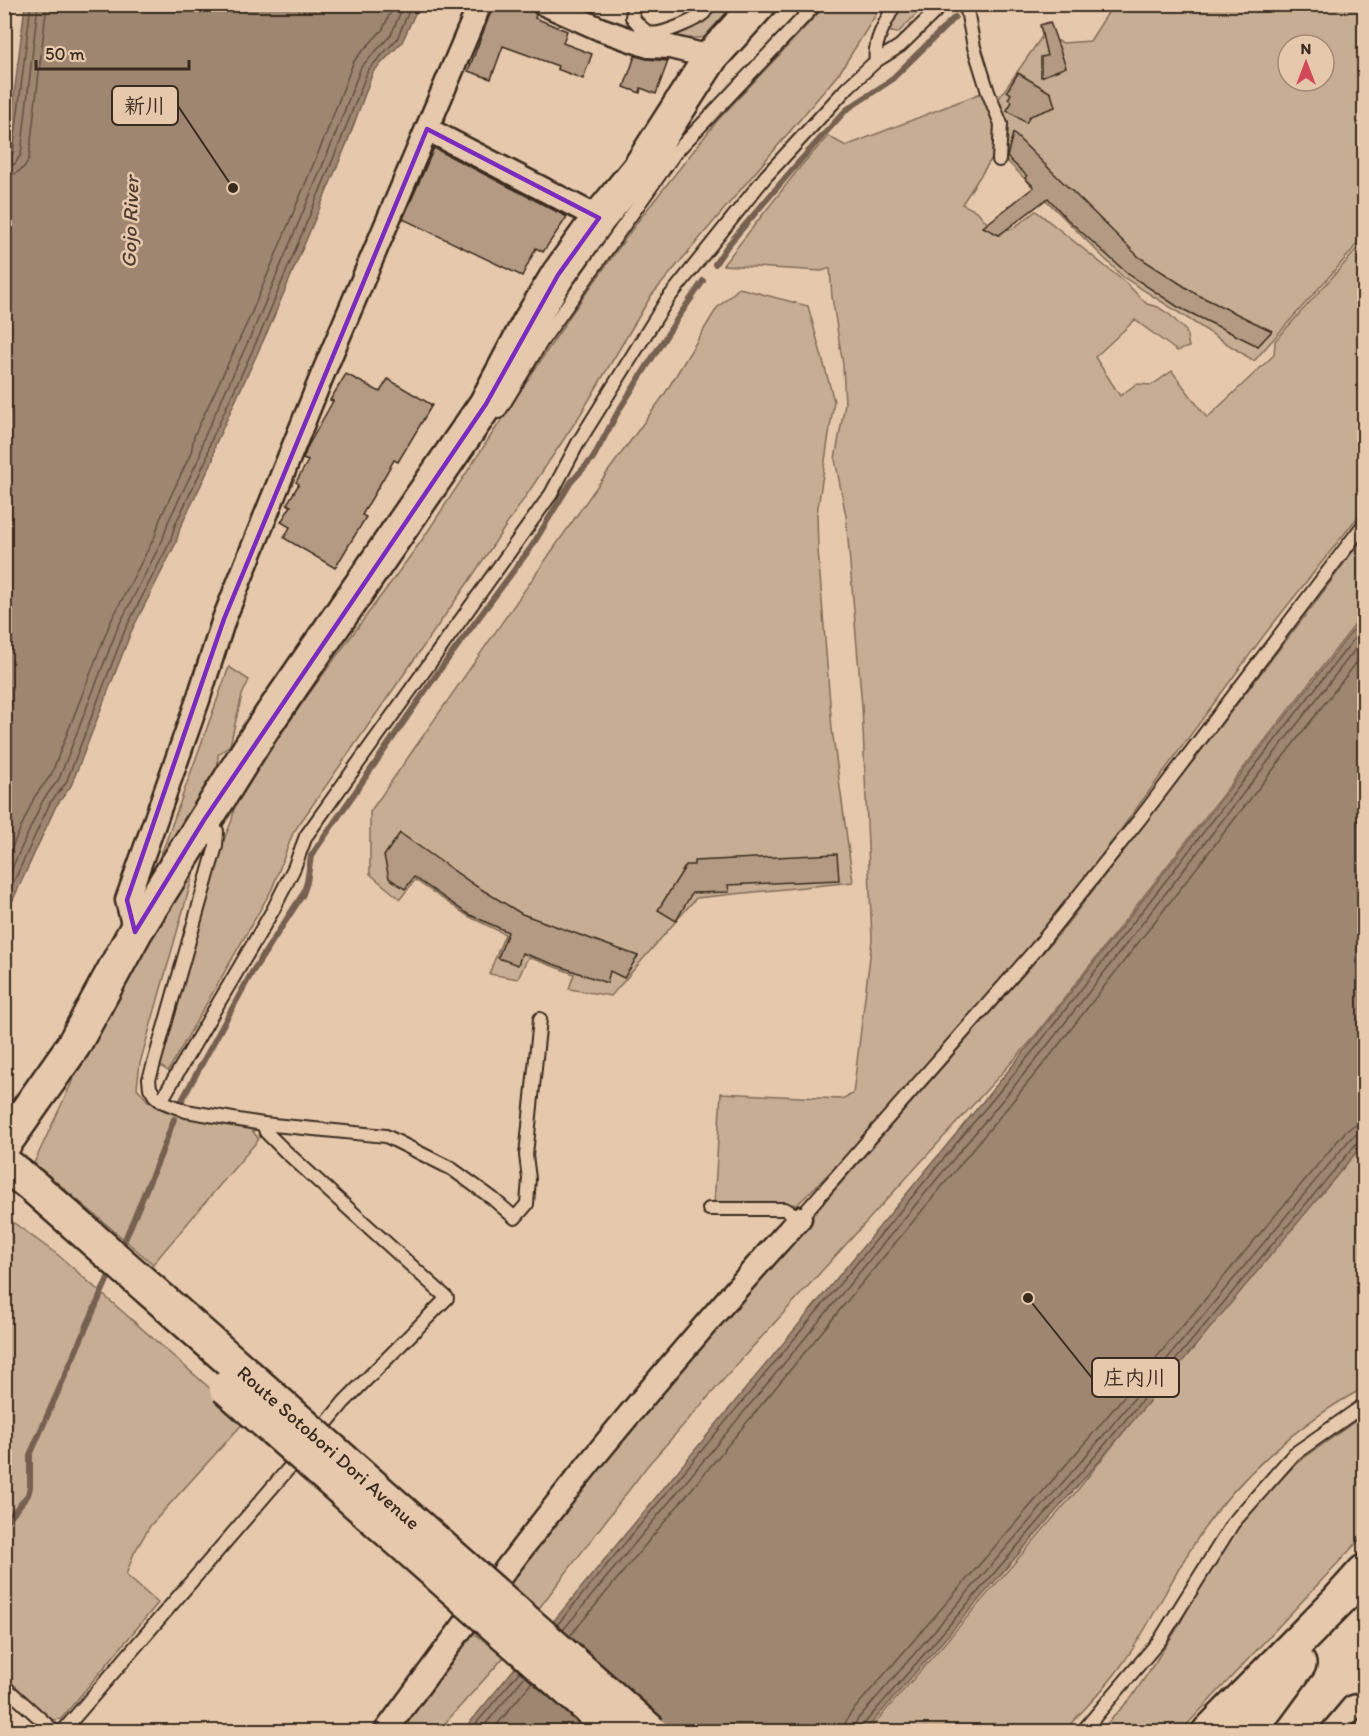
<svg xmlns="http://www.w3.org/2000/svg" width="1369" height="1736" font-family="Itim,'Klee One',sans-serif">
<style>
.green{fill:#c7ad93;stroke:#816c58;stroke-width:1.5;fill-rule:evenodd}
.water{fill:#9e8671;stroke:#766150;stroke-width:1.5}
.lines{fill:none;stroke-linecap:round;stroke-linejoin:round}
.shore{stroke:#634f3f;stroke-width:1.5}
.stream{stroke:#766150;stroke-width:6}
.building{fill:#b49a83;stroke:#3b2a1e;stroke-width:1.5}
.lane-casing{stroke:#3b2a1e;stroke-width:16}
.street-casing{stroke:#3b2a1e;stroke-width:27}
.secondary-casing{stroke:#3b2a1e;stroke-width:38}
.lane{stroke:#e6c9ad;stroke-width:12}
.street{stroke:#e6c9ad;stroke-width:22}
.secondary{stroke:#e6c9ad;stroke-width:33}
.secondary-bridge-casing{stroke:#3b2a1e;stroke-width:38;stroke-linecap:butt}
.secondary-bridge{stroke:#e6c9ad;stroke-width:33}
.marked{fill:none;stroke:#7b2cbf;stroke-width:4.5;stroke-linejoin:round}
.labels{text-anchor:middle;stroke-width:5;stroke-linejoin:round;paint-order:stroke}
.street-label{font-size:20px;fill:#3b2a1e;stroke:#e6c9ad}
.water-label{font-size:21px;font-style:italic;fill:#4f3c2f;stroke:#e6c9ad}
.leader{fill:none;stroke:#3b2a1e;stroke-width:2}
.callout-dot{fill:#3b2a1e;stroke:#e6c9ad;stroke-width:2}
.callout{fill:#e6c9ad;stroke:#3b2a1e;stroke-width:2}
.callout-label{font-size:21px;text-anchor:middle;font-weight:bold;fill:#3b2a1e}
</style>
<rect width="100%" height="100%" fill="#e6c9ad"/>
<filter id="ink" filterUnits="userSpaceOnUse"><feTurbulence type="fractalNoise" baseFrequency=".0167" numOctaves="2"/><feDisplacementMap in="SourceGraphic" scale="12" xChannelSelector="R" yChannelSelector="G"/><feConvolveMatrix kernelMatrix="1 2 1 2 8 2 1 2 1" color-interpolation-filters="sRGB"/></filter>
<g filter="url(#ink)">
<g class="green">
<polygon points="717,5 749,5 717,37 671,39 672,32 708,17"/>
<polygon points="826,5 882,5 840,72 651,296 580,415 469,581 293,833 272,889 168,1071 159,1065 221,847 232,820 235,803 302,703 422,540 572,313 638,221 717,121"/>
<polygon points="901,5 925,5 898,33 891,32 890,25"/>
<path d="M1113,5H1364V234L1350,253L1254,361L1123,277L1005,159L1007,133L999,98L1043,35L1063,43L1090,41ZM1288,45H1324V81H1288Z"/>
<polygon points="981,93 994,125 992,158 962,204 978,212 986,222 1001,229 1012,229 1036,211 1126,283 1147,304 1158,307 1170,315 1186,331 1189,347 1177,351 1135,320 1095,357 1120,396 1136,384 1152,385 1172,371 1207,418 1274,355 1275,341 1352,255 1364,238 1364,509 1265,634 1041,938 845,1157 798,1204 714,1205 721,1093 841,1099 853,1094 872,940 862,706 846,516 835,459 845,404 843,365 832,297 830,268 822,271 723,265 801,166 828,136 846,146"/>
<polygon points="739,288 808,306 834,401 817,514 818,550 832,729 853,882 696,898 611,996 569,989 574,974 528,957 518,979 489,974 505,934 468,916 415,880 400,899 370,874 370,812 593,492 664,395 717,308"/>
<polygon points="1364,536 1364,613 1031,1041 748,1352 648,1465 537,1611 504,1583 615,1441 1060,933 1312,607"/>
<polygon points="229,667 249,680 242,695 230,745 218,755 217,784 142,898 165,844"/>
<polygon points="201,847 140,1063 137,1088 148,1101 165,1111 250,1128 259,1139 153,1264 34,1163 80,1065 121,988"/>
<path d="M1364,1143V1388C1300,1421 1232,1482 1194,1544C1168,1584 1149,1628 1121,1666C1105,1689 1083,1710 1064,1731L867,1732L1076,1492L1252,1268L1352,1150Z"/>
<polygon points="4,1220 11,1221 58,1255 246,1420 150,1526 134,1553 126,1575 158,1603 61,1719 49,1721 5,1679"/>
<polygon points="1364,1415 1364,1535 1181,1731 1099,1732 1132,1697 1175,1632 1219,1553 1259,1501 1297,1463"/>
<polygon points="469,1630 505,1656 438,1731 394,1732"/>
</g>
<g class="water">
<polygon points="25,5 419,5 402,42 373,72 347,143 269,328 215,445 213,460 180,528 176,543 131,632 71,786 56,806 23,878 5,917 4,270 7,255 6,162"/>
<polygon points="1364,616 1364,1143 1107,1452 865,1731 462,1732 1032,1042"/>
</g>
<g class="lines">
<g class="shore">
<polyline points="4,159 10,158 13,153 31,4"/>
<polyline points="4,167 15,164 21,154 38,4"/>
<path d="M4,176C17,175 25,169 29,158L47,4"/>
<polyline points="4,865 35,796 51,775 110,623 155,536 160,519 191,453 194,436 249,319 326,134 353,63 357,57 383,29 394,4"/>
<polyline points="4,886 43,800 59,779 118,627 163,539 168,522 200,456 203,440 257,322 334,138 361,67 391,35 404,4"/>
<polyline points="4,903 50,803 66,783 125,630 170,542 175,525 207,458 210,443 264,325 341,140 368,70 397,39 412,4"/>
<polyline points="557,1625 1037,1046 1364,626"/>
<polyline points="563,1630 1043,1051 1364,638"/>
<polyline points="570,1636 1050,1056 1364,653"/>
<polyline points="469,1732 520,1671"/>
<polyline points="479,1732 525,1676"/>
<polyline points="491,1732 532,1682"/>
<polyline points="844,1732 846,1721 850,1714 1090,1437 1345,1132 1353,1126 1364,1124"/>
<polyline points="853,1732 854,1726 857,1720 1097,1443 1351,1138 1357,1134 1364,1133"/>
<polyline points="861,1732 863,1725 1102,1448 1357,1143 1364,1140"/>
</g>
<g class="stream">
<polyline points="715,264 728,245 798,163 846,110 890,81 955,17"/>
<polyline points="182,1100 251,974 303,894 307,882 311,856 439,671 532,546 571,482 593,458 619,410 679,316 703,281"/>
<polyline points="121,1249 161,1154 174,1119"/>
<polyline points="4,1524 28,1495 30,1487 30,1455 112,1269"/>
</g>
</g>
<g class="building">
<polygon points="494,4 517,4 532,10 536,15 535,18 567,31 563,43 592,54 583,79 557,69 558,66 503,46 491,79 468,71"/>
<polygon points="1050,22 1066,67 1041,77 1041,57 1047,56 1040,25"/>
<polygon points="635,56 647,59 668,61 656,94 641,88 640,93 624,87"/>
<polygon points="1018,73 1051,93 1055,107 1030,116 1026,123 1007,110 1012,102 1008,99 1011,94 1007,91"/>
<polygon points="1013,133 1139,257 1196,294 1272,331 1258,346 1178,307 1128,274 1067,219 1048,198 999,235 983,227 1034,187 1025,178 1027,176 1007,157"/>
<polygon points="434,148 567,217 543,252 536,248 522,276 403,219"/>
<polygon points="346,374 380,392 388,379 432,405 398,462 394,460 362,515 366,517 335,568 284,538 290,527 281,522 291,506 287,504 299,484 296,482 308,461 303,459 308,446 333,401 330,400"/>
<polygon points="400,833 476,886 522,914 638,956 624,978 610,971 607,983 522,953 518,965 498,958 508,932 468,914 414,877 405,889 389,878 384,856"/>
<polygon points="837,854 839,880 728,885 729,892 692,893 676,921 658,910 686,865 694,865 694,861"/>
</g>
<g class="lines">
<g class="lane-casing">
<g id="lane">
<path d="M634,4L632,17C637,23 642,30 650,33C661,36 696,20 704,13C706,10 707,7 709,4"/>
<path d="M895,4C886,22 873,41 876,61L900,46L943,4"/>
<polyline points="961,4 967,10 974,47 988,92 1001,124 999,160"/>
<polyline points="499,412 542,341 675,153 816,4"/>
<polyline points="207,822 217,831 216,846 152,1070 149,1079 150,1088 155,1096 161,1101 186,1111 263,1124 266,1132 285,1151 447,1298 344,1402 316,1436"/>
<polyline points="161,1101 273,910 294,868 306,836 551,494 578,443 667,300 766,176 848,87 876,61"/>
<polyline points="263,1124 386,1136 452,1169 492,1198 515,1218 527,1204 529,1179 526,1155 540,1019"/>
<polyline points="709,1209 785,1209 800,1218 1036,949 1139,820 1364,524"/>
<polyline points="4,1686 55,1732"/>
<polyline points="62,1732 301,1454"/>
<polyline points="1082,1732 1160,1640 1233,1523 1294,1454 1364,1405"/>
</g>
</g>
<g class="street-casing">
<g id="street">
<polyline points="544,4 600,29 648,46 670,47 711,57"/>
<polyline points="427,129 599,218"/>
<polyline points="135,932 127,900 198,700 224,619 324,371 480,4"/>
<path d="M385,1732C458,1633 531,1533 609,1439C671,1364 734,1290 800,1218"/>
<polyline points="1332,1732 1353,1707 1364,1704"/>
</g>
</g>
<g class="secondary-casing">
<g id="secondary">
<polyline points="4,1144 73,1046 135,932 262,729 486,404 529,323 558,275 599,218 639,169 711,57 759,4"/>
<polyline points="4,1163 35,1188"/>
<polyline points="1209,1732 1338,1601 1364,1572"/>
<polyline points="1249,1732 1299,1664"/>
</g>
</g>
<use href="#lane" class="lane"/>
<use href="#street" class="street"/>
<use href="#secondary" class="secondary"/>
<g class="secondary-bridge-casing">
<g id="secondary-bridge">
<path id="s1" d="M35,1188L651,1732"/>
<polyline points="226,1387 616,1732"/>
</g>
</g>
<use href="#secondary-bridge" class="secondary-bridge"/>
</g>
</g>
<path class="marked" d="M427,129L599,218L558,275L486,404L204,820L135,932L127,900L224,619Z"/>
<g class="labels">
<g class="street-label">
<text dy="7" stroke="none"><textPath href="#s1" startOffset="392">Route Sotobori Dori Avenue</textPath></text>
</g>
<g class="water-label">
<text transform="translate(130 222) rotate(-88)" y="7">Gojo River</text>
</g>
</g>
<path class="leader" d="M233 188L178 106M1028 1298L1092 1378"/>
<g class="callout-dot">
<circle cx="233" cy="188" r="6"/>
<circle cx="1028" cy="1298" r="6"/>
</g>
<g class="callout">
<rect x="112" y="86" width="66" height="39" rx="6"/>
<rect x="1092" y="1358" width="87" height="39" rx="6"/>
</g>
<g class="callout-label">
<text x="145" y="113">新川</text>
<text x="1135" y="1385">庄内川</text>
</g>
<rect width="1369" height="1736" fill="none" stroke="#e6c9ad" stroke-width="24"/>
<rect x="12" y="12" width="1345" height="1712" fill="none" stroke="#3b2a1e" stroke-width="2" filter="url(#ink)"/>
<g transform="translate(1306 63)"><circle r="28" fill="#e6c9ad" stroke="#a28974" stroke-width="1.5"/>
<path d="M0-4.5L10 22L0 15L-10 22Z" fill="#d1495b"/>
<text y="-9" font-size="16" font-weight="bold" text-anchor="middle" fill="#3b2a1e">N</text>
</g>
<path d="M36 60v9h153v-9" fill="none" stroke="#3b2a1e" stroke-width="3"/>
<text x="45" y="60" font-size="18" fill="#3b2a1e" stroke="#e6c9ad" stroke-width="4.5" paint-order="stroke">50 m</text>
</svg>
